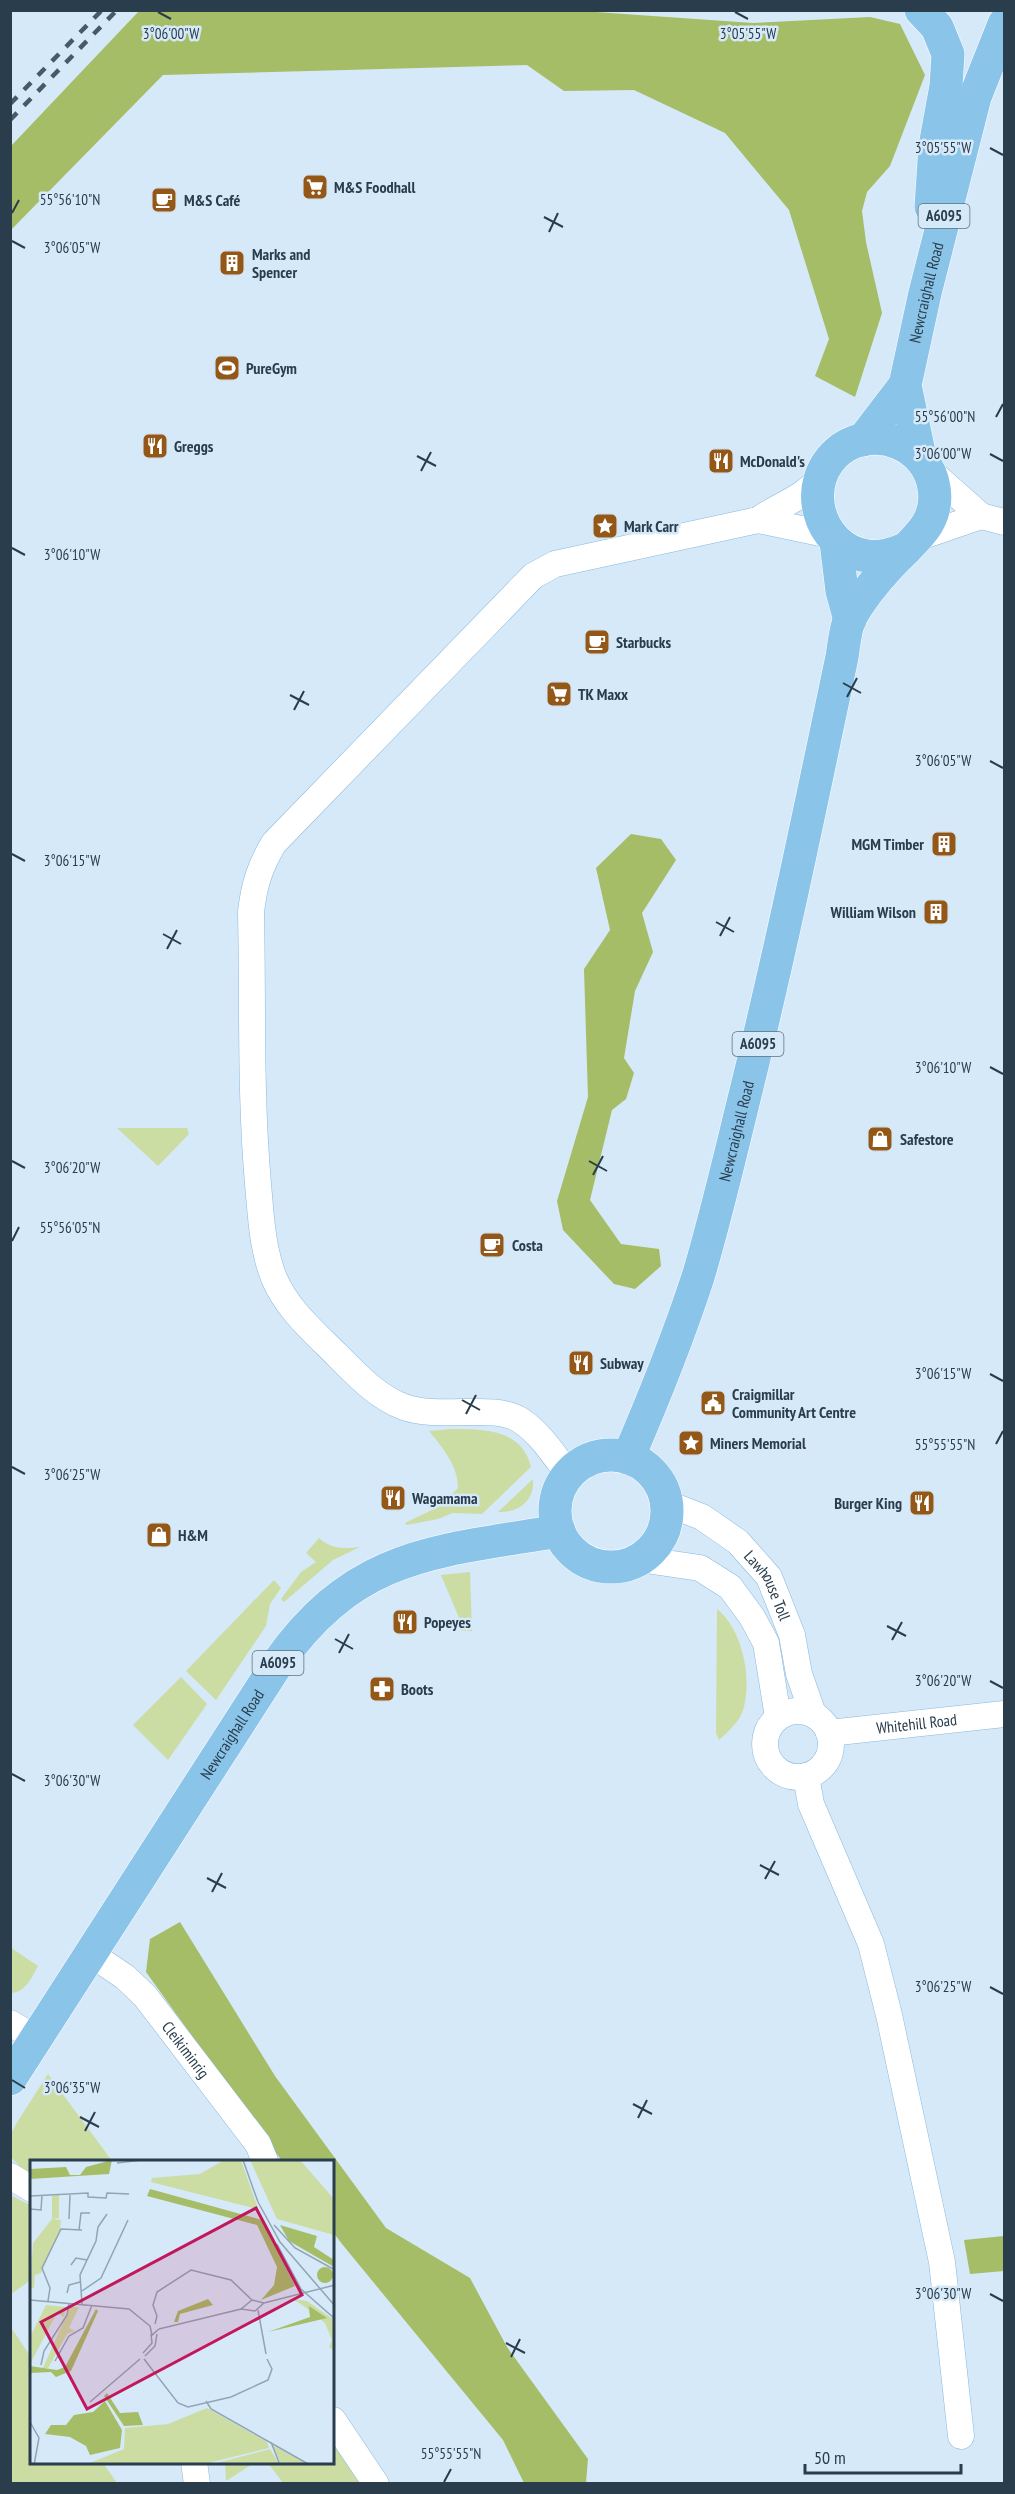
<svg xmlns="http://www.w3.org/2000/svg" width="1015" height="2494" font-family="'PT Sans Narrow',sans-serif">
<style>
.green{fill:#cbdda3}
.forest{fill:#a5bd66}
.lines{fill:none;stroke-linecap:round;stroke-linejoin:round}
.minor-casing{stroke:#88b8dd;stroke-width:27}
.primary-casing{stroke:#fff;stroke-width:34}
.minor{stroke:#fff;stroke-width:26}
.primary{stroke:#8ac4e9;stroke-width:33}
.rail{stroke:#465a69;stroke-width:4.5;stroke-dasharray:10 10;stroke-linecap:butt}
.ticks{fill:none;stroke:#293d4c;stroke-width:2}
.labels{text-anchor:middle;stroke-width:5;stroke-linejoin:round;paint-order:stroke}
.shield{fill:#d6e9f9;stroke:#5d7180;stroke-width:1.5}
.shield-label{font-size:15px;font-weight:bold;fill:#293d4c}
.poi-label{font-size:16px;font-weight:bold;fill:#293d4c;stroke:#d6e9f9;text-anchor:start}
.street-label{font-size:16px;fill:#293d4c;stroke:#d6e9f9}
.inset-road{fill:none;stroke:#91a4b4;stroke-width:1.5}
.view{fill:#c2185b;fill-opacity:0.15;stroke:#c2185b;stroke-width:3}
.inset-edge{fill:none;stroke:#293d4c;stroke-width:3}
.ticks-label{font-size:15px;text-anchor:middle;fill:#293d4c;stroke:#d6e9f9;stroke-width:5;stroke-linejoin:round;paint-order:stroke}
</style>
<rect width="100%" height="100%" fill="#d6e9f9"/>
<g class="green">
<polygon points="117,1128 187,1128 189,1134 158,1166"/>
<path d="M452,1429C484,1429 522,1429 531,1467L482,1514L453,1513L438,1519L407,1525L405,1523L442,1505L458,1488C458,1466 443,1448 429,1431Z"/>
<path d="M533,1479C535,1500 519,1513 498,1512Z"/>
<path d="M319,1538C331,1549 344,1549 360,1547L333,1560L284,1602L281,1599L301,1572L316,1562L306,1553Z"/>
<polygon points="470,1572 472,1631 461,1631 460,1620 441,1575"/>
<polygon points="274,1580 281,1588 270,1604 266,1626 216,1700 186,1671"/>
<path d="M717,1609C742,1629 752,1676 744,1707C741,1720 729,1731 719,1740L716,1733Z"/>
<polygon points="181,1677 207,1704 168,1760 133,1725"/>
<path d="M10,1947L38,1966C32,1977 25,1993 11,1993Z"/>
<polygon points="48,2074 112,2161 32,2161 31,2178 11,2157 10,2136 16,2124"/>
<polygon points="10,2195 32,2206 31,2280 11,2294"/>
<polygon points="10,2326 31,2357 32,2462 103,2463 117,2483 11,2483"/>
<polygon points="333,2428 366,2476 357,2483 283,2483 268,2463 333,2462"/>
<polygon points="225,2462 254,2462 254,2463 226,2481"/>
</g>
<g class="forest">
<polygon points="567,10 753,23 870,17 900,24 925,75 890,166 867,192 862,211 866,242 882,313 855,397 815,376 829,339 789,210 725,133 634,90 564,91 527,65 163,75 11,230 11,146 139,11"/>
<polygon points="631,834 661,839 676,860 642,913 653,952 635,991 624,1058 634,1073 626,1099 612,1110 590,1200 621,1244 659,1249 661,1266 635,1289 614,1284 563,1230 557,1201 588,1097 584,969 610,930 596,868"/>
<polygon points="180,1922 275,2076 386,2228 470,2278 507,2347 588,2459 586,2483 524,2483 503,2440 342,2244 333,2232 333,2161 282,2161 146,1972 150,1939"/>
<polygon points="1004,2236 1004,2271 970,2274 964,2240"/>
</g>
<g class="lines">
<g class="minor-casing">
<g id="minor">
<polyline points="928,469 981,516"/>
<polyline points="758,520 830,535"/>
<polyline points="920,537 981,516 1004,522"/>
<path d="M568,1474C554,1455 540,1433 520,1420C494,1403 440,1420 404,1407C377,1397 357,1375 337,1355C313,1331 287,1309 274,1278C262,1248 261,1216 258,1184C250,1094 253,1002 251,912C254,885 260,866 274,843L533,576L555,564L758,520C779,505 802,499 819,479"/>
<path id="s1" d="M666,1503L702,1517L738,1542L769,1577L792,1635L799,1674L813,1714"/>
<polyline points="639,1559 700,1568 730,1587 752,1617 766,1643 778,1717"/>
<circle cx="798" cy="1744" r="33"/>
<path id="s2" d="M829,1733L1004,1714"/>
<polyline points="806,1776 811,1804 871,1944 889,2015 942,2262 961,2436"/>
<path id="s3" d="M91,1954L125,1977L145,1996L258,2144L265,2161"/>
<polyline points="10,2023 37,2039"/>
<polyline points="10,2176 32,2189"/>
<polyline points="333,2420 376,2484"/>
<polyline points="194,2462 197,2484"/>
</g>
</g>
<g class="primary-casing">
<g id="primary">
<polyline points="921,10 937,27 948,54 946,86 935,146 931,207"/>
<polyline points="905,385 920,457"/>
<path id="s4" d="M863,440L905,385L925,293L975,97L1004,24"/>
<polyline points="836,542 842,591 850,620"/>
<circle cx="611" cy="1511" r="56"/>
<path id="s5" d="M628,1458C654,1398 678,1338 698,1277C716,1217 730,1156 745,1095C781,950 811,804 842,657C844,645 845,629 850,618C860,600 876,580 890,565C912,541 940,524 934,488C928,445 876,424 841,449C799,481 817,548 867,556C881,558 893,554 906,549"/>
<path id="s6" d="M10,2079L277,1664C356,1552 434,1552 559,1531"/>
</g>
</g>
<use href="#minor" class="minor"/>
<use href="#primary" class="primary"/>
<g class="rail">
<polyline points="10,104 102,10"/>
<polyline points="10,120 117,10"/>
</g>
</g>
<path class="ticks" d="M158,12L171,19M735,12L748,19M990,148L1003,155M12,213L19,200M544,217L563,227M549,232L558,213M12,241L25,248M996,417L1003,404M990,454L1003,461M417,456L436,466M421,471L431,452M12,548L25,555M843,683L861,693M290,695L309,705M847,697L857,678M294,710L304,691M990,761L1003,768M12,854L25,861M716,922L734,932M163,934L181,944M720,936L730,917M167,949L177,930M990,1067L1003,1074M12,1161L25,1168M589,1161L607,1171M593,1175L603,1156M12,1241L19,1227M990,1374L1003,1381M462,1400L480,1410M466,1414L476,1395M996,1444L1003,1431M12,1467L25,1474M887,1626L906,1636M335,1639L353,1649M892,1640L902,1622M339,1653L349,1634M990,1681L1003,1688M12,1774L25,1781M760,1865L779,1875M207,1878L226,1888M765,1879L775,1861M212,1892L222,1873M990,1987L1003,1994M12,2080L25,2088M633,2104L652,2114M80,2117L99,2127M638,2118L647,2100M85,2131L95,2112M990,2294L1003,2301M506,2343L525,2353M511,2357L520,2339M444,2482L451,2469"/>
<defs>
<g id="supermarket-square" transform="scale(1.35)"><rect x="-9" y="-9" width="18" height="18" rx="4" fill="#935717" stroke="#d6e9f9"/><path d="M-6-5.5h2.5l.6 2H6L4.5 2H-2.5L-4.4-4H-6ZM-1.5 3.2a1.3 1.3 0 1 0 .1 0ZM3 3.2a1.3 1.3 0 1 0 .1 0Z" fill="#fff"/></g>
<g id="cafe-square" transform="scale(1.35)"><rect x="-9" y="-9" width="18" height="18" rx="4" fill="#935717" stroke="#d6e9f9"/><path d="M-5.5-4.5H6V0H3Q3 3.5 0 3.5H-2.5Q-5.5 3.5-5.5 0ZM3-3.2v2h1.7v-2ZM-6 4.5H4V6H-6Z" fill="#fff"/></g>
<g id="building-square" transform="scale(1.35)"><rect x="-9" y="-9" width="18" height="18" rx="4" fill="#935717" stroke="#d6e9f9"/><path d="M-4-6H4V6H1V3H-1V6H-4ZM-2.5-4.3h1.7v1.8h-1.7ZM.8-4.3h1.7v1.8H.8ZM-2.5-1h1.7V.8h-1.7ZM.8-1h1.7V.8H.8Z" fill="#fff"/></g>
<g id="stadium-square" transform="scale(1.35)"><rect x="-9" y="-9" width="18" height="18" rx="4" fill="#935717" stroke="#d6e9f9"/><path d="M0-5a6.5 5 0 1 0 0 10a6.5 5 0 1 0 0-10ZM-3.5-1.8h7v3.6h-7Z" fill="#fff"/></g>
<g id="restaurant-square" transform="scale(1.35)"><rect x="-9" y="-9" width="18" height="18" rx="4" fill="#935717" stroke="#d6e9f9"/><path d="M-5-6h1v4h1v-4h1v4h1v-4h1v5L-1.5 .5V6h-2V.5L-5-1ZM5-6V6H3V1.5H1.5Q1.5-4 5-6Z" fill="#fff"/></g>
<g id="sight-square" transform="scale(1.35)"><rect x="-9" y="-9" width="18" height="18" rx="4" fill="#935717" stroke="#d6e9f9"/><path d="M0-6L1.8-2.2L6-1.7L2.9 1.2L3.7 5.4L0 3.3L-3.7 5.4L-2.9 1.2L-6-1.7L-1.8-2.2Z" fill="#fff"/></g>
<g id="shop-square" transform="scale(1.35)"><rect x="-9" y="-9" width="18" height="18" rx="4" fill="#935717" stroke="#d6e9f9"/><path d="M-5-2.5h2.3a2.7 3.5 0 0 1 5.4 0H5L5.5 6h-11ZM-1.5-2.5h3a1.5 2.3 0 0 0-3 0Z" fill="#fff"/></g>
<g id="civic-square" transform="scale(1.35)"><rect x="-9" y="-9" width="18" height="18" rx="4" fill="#935717" stroke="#d6e9f9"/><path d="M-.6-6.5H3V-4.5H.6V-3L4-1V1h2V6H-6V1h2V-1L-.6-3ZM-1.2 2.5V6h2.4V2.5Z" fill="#fff"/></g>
<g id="pharmacy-square" transform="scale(1.35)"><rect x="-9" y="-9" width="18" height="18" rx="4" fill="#935717" stroke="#d6e9f9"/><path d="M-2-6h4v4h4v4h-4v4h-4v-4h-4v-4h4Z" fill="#fff"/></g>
</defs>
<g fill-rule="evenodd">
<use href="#supermarket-square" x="315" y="187"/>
<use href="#cafe-square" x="164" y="200"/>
<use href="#building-square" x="232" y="263"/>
<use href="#stadium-square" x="227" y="368"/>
<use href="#restaurant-square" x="155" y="446"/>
<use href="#restaurant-square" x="721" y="461"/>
<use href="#sight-square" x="605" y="526"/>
<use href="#cafe-square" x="597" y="642"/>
<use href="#supermarket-square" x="559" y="694"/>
<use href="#building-square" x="944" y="844"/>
<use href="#building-square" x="936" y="912"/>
<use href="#shop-square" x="880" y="1139"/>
<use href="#cafe-square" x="492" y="1245"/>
<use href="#restaurant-square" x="581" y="1363"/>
<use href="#civic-square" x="713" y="1403"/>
<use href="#sight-square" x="691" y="1443"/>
<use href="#restaurant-square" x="393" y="1498"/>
<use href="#restaurant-square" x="922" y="1503"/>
<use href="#shop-square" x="159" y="1535"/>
<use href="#restaurant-square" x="405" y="1622"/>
<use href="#pharmacy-square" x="382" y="1689"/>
</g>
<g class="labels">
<g class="shield">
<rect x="918.5" y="204" width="51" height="24" rx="4.5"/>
<rect x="732.5" y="1032" width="51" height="24" rx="4.5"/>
<rect x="252.5" y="1651" width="51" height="24" rx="4.5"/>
</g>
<g class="shield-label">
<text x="944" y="221">A6095</text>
<text x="758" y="1049">A6095</text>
<text x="278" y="1668">A6095</text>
</g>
<g class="poi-label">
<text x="334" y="193">M&amp;S Foodhall</text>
<text x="184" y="206">M&amp;S Café</text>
<text x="252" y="260">Marks and<tspan x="252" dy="18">Spencer</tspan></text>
<text x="246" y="374">PureGym</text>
<text x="174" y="452">Greggs</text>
<text x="740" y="467">McDonald's</text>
<text x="624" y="532">Mark Carr</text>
<text x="616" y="648">Starbucks</text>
<text x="578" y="700">TK Maxx</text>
<text x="924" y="850" text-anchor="end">MGM Timber</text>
<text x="916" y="918" text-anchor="end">William Wilson</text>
<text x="900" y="1145">Safestore</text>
<text x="512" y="1251">Costa</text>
<text x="600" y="1369">Subway</text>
<text x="732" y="1400">Craigmillar<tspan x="732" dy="18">Community Art Centre</tspan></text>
<text x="710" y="1449">Miners Memorial</text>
<text x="412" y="1504">Wagamama</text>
<text x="902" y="1509" text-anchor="end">Burger King</text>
<text x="178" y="1541">H&amp;M</text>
<text x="424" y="1628">Popeyes</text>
<text x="401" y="1695">Boots</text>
</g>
<g class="street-label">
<text dy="6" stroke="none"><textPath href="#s4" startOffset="164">Newcraighall Road</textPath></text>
<text dy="6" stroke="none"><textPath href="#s5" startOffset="345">Newcraighall Road</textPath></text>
<text dy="6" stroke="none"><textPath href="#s1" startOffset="136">Lawhouse Toll</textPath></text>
<text dy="6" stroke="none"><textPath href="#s2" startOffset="88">Whitehill Road</textPath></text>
<text dy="6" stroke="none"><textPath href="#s6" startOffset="410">Newcraighall Road</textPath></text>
<text dy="6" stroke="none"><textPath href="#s3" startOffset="136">Cleikiminrig</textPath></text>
</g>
</g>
<g transform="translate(30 2160)">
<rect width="304" height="304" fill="#d6e9f9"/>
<path d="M194,0H211L230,54L223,48L121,22L122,18L170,14ZM220,0H270L304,39V75L247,59ZM29,35V58L22,59L31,60L30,70L11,113L5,115L4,128H0L3,83L22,59V36ZM263,139L277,141L304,160V191L299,187L302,180L295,163L290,159L282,161L278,149ZM16,145L36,147L34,157L27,153L0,204V177ZM40,147H49L39,168L45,171L37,174L18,208H13ZM177,248L237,282L239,288L174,304L55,305L94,289L95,268L138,264ZM242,285L277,304H251ZM240,289L249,304L179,305Z" fill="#cbdda3"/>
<path d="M82,0L79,14L0,19V9L36,7L40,15H50L56,7ZM120,29L232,60L265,126L231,140L244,125L247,107L227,65L117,36ZM250,65L287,76L284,87L304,100V107L259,81ZM287 115a8 8 0 1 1 16 0a8 8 0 1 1-16 0ZM178,139L183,145L150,154L148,162H144L148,151ZM279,146L297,158L238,172L280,157ZM66,149L68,151L41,211L26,217L21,212L0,213V206L27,210L35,207ZM77,233L90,253L108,252L113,265L94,266L74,236ZM75,241L92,270L90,288L60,295L56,286L40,277L15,274L21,265H36L44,255L63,252Z" fill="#a5bd66"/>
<path class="inset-road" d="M213,0L228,42L250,82L305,146M87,3L112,0M0,36L58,33V37L76,38L77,33L99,34M0,49L11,50L12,35M39,59L40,35M244,65L265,88L305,110M49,70L51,53H60M247,84L271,129L305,159M41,105L46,98L57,100M52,131L71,118L98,60M37,133L39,125L50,122M0,140L99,149L120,166M18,141L20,128L12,108L31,69L52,70M52,144L50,115L66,81L68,67L77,54M211,149L225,151L234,143L305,125M228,150L236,194M125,164L127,156L123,145L127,132L161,110L201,120L222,140M120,166L122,175L129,169M129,169L211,149L222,140L234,143M113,193L122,183L121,174M115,196L125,186L127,174M114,199L148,243L158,247L201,237L238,220L242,209L237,199M25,201L39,176L53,168L62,145M11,205L14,191L37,155L39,143M176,241L181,249L280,305M60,242L110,199M0,262L9,278L4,305M241,282L250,305"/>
<path class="view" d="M226,48L272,135L57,249L11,162Z"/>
<rect width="304" height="304" class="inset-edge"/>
</g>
<g class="ticks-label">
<text x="171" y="39">3°06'00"W</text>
<text x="748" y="39">3°05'55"W</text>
<text x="943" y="153">3°05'55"W</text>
<text x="70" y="205">55°56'10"N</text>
<text x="72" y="253">3°06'05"W</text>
<text x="945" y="422">55°56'00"N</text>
<text x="943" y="459">3°06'00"W</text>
<text x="72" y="560">3°06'10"W</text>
<text x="943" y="766">3°06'05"W</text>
<text x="72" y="866">3°06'15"W</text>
<text x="943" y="1073">3°06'10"W</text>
<text x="72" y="1173">3°06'20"W</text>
<text x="70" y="1233">55°56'05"N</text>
<text x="943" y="1379">3°06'15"W</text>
<text x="945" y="1450">55°55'55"N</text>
<text x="72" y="1480">3°06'25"W</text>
<text x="943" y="1686">3°06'20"W</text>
<text x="72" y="1786">3°06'30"W</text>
<text x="943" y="1992">3°06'25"W</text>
<text x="72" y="2093">3°06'35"W</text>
<text x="943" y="2299">3°06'30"W</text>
<text x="451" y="2459">55°55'55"N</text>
</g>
<rect width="1015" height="2494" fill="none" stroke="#293d4c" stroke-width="24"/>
<path d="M805 2464v9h156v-9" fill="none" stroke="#293d4c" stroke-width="3"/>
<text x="814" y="2464" font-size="18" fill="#293d4c" stroke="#d6e9f9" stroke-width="4.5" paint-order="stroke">50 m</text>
</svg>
